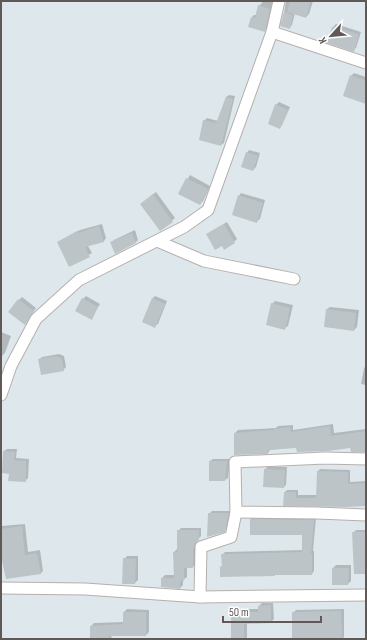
<svg xmlns="http://www.w3.org/2000/svg" width="367" height="640" font-family="'Sofia Sans Condensed',sans-serif">
<style>
.shadow{fill:#0003}
.building{fill:#bcc4c7}
.lines{fill:none;stroke-linecap:round;stroke-linejoin:round}
.minor-casing{stroke:#b6afad;stroke-width:13}
.minor{stroke:#fff;stroke-width:11}
</style>
<rect width="100%" height="100%" fill="#dee8ec"/>
<g class="shadow">
<polygon points="263,1 273,1 267,28 264,31 252,17 254,15 256,15 259,6 262,3"/>
<polygon points="286,1 313,1 309,14 306,17 295,13 292,25 289,28 282,26"/>
<polygon points="336,24 361,32 356,48 353,50 328,42 333,27"/>
<polygon points="354,73 366,77 366,101 351,76"/>
<polygon points="229,95 235,96 224,143 221,145 204,121 207,118 218,121 226,97"/>
<polygon points="279,102 290,107 282,125 279,128 276,105"/>
<polygon points="249,150 260,153 256,167 253,170 247,153"/>
<polygon points="190,175 210,186 203,201 200,204 179,193"/>
<polygon points="156,192 175,218 160,230 144,202"/>
<polygon points="241,193 265,200 260,219 257,221 239,196"/>
<polygon points="227,222 237,239 234,242 210,232"/>
<polygon points="102,224 106,238 104,241 88,246 92,253 70,266 58,242 80,230"/>
<polygon points="135,230 138,240 136,242 111,243 114,240"/>
<polygon points="86,296 100,304 91,318 83,299"/>
<polygon points="155,296 167,301 158,324 155,326 152,299"/>
<polygon points="22,297 36,308 27,321 19,300"/>
<polygon points="275,301 293,305 288,326 285,328 272,304"/>
<polygon points="330,307 359,310 357,327 354,330 327,309"/>
<polygon points="1,332 11,336 5,353 2,356 1,356"/>
<polygon points="59,354 64,356 66,367 63,370 39,360 42,357"/>
<polygon points="366,366 366,385 361,384 364,368"/>
<polygon points="333,424 334,433 366,429 366,451 351,446 297,447 270,450 268,453 235,433 238,430 276,428 278,426 293,425 293,430"/>
<polygon points="7,449 17,449 16,458 29,459 28,478 25,481 10,473 4,451"/>
<polygon points="213,459 230,459 228,478 225,480 210,461"/>
<polygon points="267,467 287,467 286,485 284,487 265,470"/>
<polygon points="320,469 350,470 350,482 366,481 366,505 284,505 285,492 287,490 298,490 298,495 317,495 318,471"/>
<polygon points="212,511 231,511 227,528 224,531 209,514"/>
<polygon points="253,517 316,518 313,551 314,551 314,571 312,574 221,567 223,565 222,555 225,552 303,550 303,534 251,520"/>
<polygon points="25,524 28,552 40,550 43,571 40,574 1,547 1,526"/>
<polygon points="181,528 201,528 201,536 197,540 196,546 196,564 193,567 187,567 187,577 183,580 183,585 180,588 162,586 162,578 165,575 175,575 174,552 177,549 178,531"/>
<polygon points="356,530 366,530 366,573 353,533"/>
<polygon points="127,556 138,556 138,580 135,583 124,559"/>
<polygon points="336,565 351,565 351,581 348,584 333,568"/>
<polygon points="262,603 273,603 274,619 271,622 247,623 247,637 245,639 232,639 232,612 235,609 259,609 259,606"/>
<polygon points="127,609 149,610 149,632 146,635 111,635 112,639 91,639 91,626 94,623 124,622 124,612"/>
<polygon points="344,609 344,637 342,639 293,639 293,613 296,610"/>
</g>
<g class="building">
<polygon points="290,1 311,1 306,18 287,12"/>
<polygon points="258,5 270,9 265,32 248,27 251,17 255,18"/>
<polygon points="284,12 293,15 290,29 280,26"/>
<polygon points="332,27 359,34 354,52 327,43"/>
<polygon points="350,75 366,81 366,104 343,96"/>
<polygon points="226,97 233,99 221,146 199,140 203,120 216,123"/>
<polygon points="275,104 288,110 280,129 268,124"/>
<polygon points="246,152 258,156 253,171 241,167"/>
<polygon points="186,178 208,189 200,205 178,194"/>
<polygon points="153,194 173,222 160,231 140,204"/>
<polygon points="238,195 263,203 257,223 232,215"/>
<polygon points="224,224 235,243 224,250 222,246 215,250 206,234"/>
<polygon points="99,226 104,242 85,247 90,257 69,267 57,242 77,231 78,233"/>
<polygon points="132,233 136,243 115,254 110,242"/>
<polygon points="82,298 98,307 92,320 75,311"/>
<polygon points="152,298 165,304 155,328 142,322"/>
<polygon points="18,299 34,311 25,325 8,312"/>
<polygon points="271,303 290,308 285,330 266,325"/>
<polygon points="326,309 356,313 354,331 324,327"/>
<polygon points="56,356 62,359 64,371 41,375 38,359"/>
<polygon points="330,426 331,436 366,431 366,452 351,452 350,448 328,451 297,452 296,448 268,450 268,454 234,455 234,433 274,430 274,429 290,427 291,432"/>
<polygon points="3,451 15,452 14,460 26,461 26,482 8,481 9,474 2,473"/>
<polygon points="209,461 227,461 225,481 209,481"/>
<polygon points="264,469 285,470 284,488 263,487"/>
<polygon points="317,471 348,472 348,484 366,483 366,506 347,507 283,506 284,492 296,492 296,498 316,498"/>
<polygon points="208,513 229,513 225,532 207,537"/>
<polygon points="250,519 314,520 311,554 312,554 312,575 275,575 275,576 220,577 220,566 222,567 221,554 302,552 302,535 250,535"/>
<polygon points="22,526 25,555 37,553 41,574 6,579 1,556 1,529"/>
<polygon points="177,530 199,530 199,540 195,543 193,550 193,568 184,568 184,581 180,581 180,589 161,587 161,578 174,578 173,552 177,552"/>
<polygon points="352,532 366,532 366,574 354,574"/>
<polygon points="123,558 136,559 135,584 122,584"/>
<polygon points="332,568 349,568 348,585 332,585"/>
<polygon points="271,605 271,623 244,624 244,639 231,639 231,612 258,612 258,606"/>
<polygon points="341,611 342,639 292,639 292,612"/>
<polygon points="123,612 146,612 146,636 109,636 109,639 90,639 90,626 123,624"/>
</g>
<g class="lines">
<g class="minor-casing">
<g id="minor">
<polyline points="272,32 366,63"/>
<polyline points="157,241 204,261 294,279"/>
<polyline points="1,395 11,366 36,319 79,280 184,227 208,210 272,32 279,1"/>
<polyline points="366,459 325,458 235,462 236,512 317,513 366,515"/>
<polyline points="1,588 85,589 200,597 366,595"/>
<polyline points="200,597 201,547 231,537 236,512"/>
</g>
</g>
<use href="#minor" class="minor"/>
</g>
<rect width="367" height="640" fill="none" stroke="#615958" stroke-width="4"/>
<g transform="translate(331 36) rotate(243)" stroke="#ffffff" stroke-width="3" paint-order="stroke">
<path d="M0-3L7 15L0 10L-7 15Z" fill="#615958"/>
<text y="-6" font-size="11" font-weight="bold" text-anchor="middle" fill="#615958">K</text>
</g>
<path d="M223 616v6h98v-6" fill="none" stroke="#615958" stroke-width="2"/>
<text x="229" y="616" font-size="12" fill="#615958" stroke="#ffffff" stroke-width="3" paint-order="stroke">50 m</text>
</svg>
